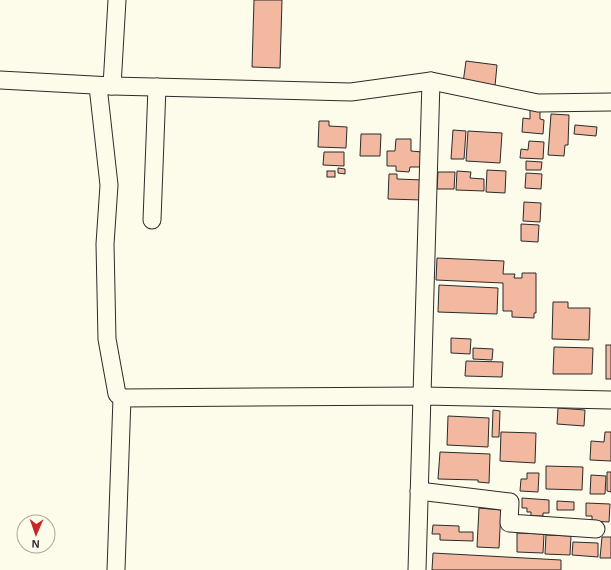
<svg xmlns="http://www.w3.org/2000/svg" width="611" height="570" font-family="Arial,sans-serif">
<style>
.building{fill:#f2b8a0;stroke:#2b2b2b}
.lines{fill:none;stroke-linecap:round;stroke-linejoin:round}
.minor-casing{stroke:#2b2b2b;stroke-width:19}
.minor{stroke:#fdfbea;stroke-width:17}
</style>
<rect width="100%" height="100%" fill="#fdfbea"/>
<g class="building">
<polygon points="254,0 282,0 280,68 252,67"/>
<polygon points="466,61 497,65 495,86 463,83"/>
<polygon points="530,109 540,110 540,119 544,120 543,134 522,132 523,118 530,119"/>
<polygon points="551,114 569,115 568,145 565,145 564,156 548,155"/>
<polygon points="319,121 329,121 329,126 347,127 346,148 318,147"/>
<polygon points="575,125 597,127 596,136 574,134"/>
<polygon points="453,130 466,131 464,159 451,159"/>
<polygon points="468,131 502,133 500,163 466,161"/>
<polygon points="361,134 381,134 380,156 360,156"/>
<polygon points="396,139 411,139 411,151 422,152 422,167 410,167 409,172 396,171 396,166 387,166 387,151 395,151"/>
<polygon points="529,141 544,142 543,159 520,158 521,149 528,150"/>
<polygon points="324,152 344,152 344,166 323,165"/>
<polygon points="526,161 542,162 541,170 526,170"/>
<polygon points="338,168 345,169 345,174 338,173"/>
<polygon points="487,170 506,171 505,193 486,192"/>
<rect x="327" y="171" width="8" height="6"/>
<polygon points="457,171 471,172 470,178 484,179 484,191 456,190"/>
<polygon points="438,172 455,172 454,189 437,189"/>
<polygon points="526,173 542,174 541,189 525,188"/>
<polygon points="389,174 397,174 397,179 423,180 422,200 388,199"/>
<polygon points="524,202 541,203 540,222 523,221"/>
<polygon points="521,224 539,225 538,242 521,241"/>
<polygon points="437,258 504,261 503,274 515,274 514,278 522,278 522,273 536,273 536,313 534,313 534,318 512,317 512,311 503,311 503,283 436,280"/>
<polygon points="439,285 498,288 497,314 438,312"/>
<polygon points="553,302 568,302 568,308 590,308 589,340 552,339"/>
<polygon points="451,338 471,339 470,354 451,353"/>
<rect x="606" y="345" width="5" height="34"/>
<polygon points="554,347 593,348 592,374 553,374"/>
<polygon points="473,348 493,349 492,360 473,359"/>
<polygon points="466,361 503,362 502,377 465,376"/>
<polygon points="558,408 585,410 584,426 557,424"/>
<polygon points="493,410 500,411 499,437 492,437"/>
<polygon points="448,416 489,418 488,447 447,445"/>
<polygon points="501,432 536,433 535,463 500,461"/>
<polygon points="605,432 611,432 611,461 590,460 591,441 604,442"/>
<polygon points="440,452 490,454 489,483 478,482 478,480 438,479"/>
<polygon points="546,466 583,467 582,490 546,489"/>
<polygon points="607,472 611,472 611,492 607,491"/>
<polygon points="527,473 539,473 538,492 520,491 521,479 527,479"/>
<polygon points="591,475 606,476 605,494 590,494"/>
<polygon points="522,498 549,500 549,513 543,513 543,516 531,516 531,512 527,512 527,508 522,508"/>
<polygon points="557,501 574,502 574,510 557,510"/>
<polygon points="586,503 610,504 609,522 592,521 592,516 586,516"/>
<polygon points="479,508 501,510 499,548 477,547"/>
<polygon points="433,525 459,526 459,532 473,532 473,541 440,540 440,534 432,534"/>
<polygon points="517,533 544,534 543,553 517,552"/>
<polygon points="546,535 571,536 570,555 545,554"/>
<polygon points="602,537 611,537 611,558 600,558"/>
<polygon points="573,542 598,543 598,557 572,555"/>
<polygon points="433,553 561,560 561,570 432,570"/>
</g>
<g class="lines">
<g class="minor-casing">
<g id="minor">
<polyline points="0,80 112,86 351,92 431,81 538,103 611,102"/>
<polyline points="98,86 109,185 105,244 107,339 117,394 122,398"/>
<polyline points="112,86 117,0"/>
<polyline points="152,220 157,87"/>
<polyline points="419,491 510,502 509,523 596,529"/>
<polyline points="116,570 122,398 423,396 611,400"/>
<polyline points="417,570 431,81"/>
</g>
</g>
<use href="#minor" class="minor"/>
</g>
<g transform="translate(36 534) rotate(182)"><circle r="19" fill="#fdfbea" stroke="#a9a89e"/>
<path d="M0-3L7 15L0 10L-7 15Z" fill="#c62828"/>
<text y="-6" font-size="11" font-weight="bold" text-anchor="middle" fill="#2b2b2b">N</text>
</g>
</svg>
